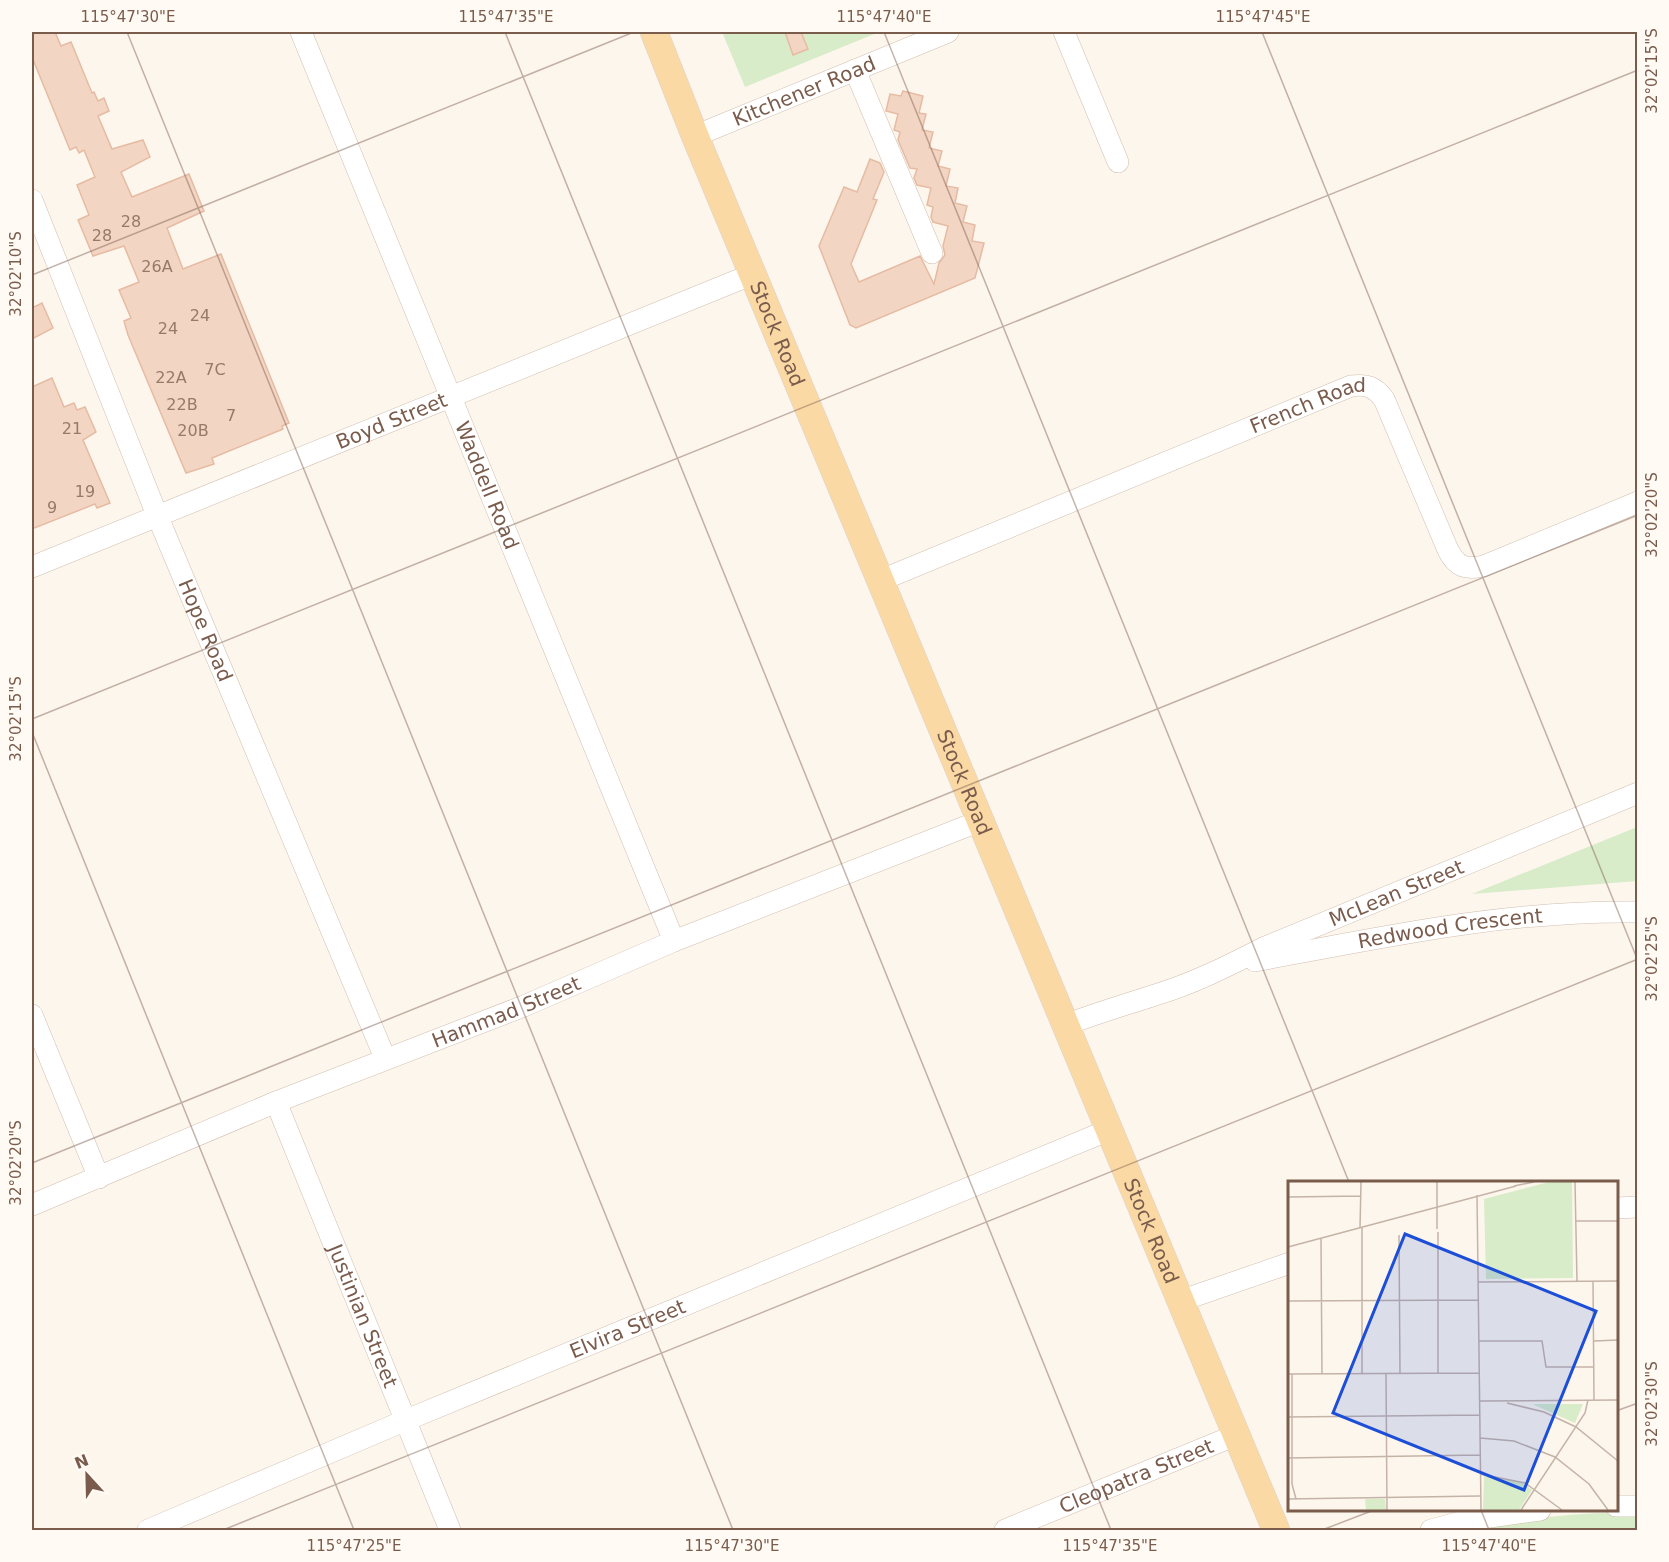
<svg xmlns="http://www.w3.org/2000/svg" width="1669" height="1562" font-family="'DejaVu Sans',sans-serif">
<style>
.green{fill:#d8ecc9}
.building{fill:#f3d5c3;stroke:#e6bba3;stroke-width:1.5}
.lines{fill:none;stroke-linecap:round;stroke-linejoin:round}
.minor-casing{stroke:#d1beb0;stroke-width:22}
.major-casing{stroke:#dad1cd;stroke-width:28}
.minor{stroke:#fff;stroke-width:21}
.major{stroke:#fbd9a5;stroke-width:27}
.ticks{fill:none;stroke:#7a5c4d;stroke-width:1.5;stroke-opacity:0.45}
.labels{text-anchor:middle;stroke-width:4.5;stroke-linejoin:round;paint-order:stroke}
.number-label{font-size:16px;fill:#987a6a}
.street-label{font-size:20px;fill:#7a5c4d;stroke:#fffaf3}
.inset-road{fill:none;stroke:#c5b3a7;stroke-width:1.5}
.view{fill:#1d4ed8;fill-opacity:0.15;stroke:#1d4ed8;stroke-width:3}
.inset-edge{fill:none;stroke:#7a5c4d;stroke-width:3}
.neatline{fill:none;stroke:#7a5c4d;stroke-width:2}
.ticks-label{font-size:15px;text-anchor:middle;fill:#7a5c4d}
</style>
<rect width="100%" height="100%" fill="#fdf6ec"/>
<g class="green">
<polygon points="722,32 879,32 745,87"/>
<polygon points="1637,827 1637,881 1472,894"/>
<path d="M1637,1513V1530H1466C1523,1519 1580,1511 1637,1513Z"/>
</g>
<g class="building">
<polygon points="32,32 55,32 61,46 71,42 92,93 94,92 98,101 104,98 109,111 98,116 112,149 143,140 150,157 121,172 132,197 189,174 204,211 167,228 183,269 221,254 289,423 282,426 283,429 212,458 214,464 186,473 128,335 124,321 131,318 119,290 139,282 124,246 93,256 78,220 89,215 77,185 95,177 84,150 79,153 76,147 70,150 32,57"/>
<polygon points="785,32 801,32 808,49 793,55"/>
<polygon points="903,91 923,96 919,113 926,114 922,130 933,132 929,148 942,151 938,166 950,169 946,186 958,188 955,203 967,206 963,222 975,225 972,241 984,243 975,278 856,328 850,325 819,246 844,187 857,192 870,159 880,163 884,172 873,199 877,200 851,264 859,282 920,256 934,284 939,263 945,255 943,246 948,226 933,222 931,217 933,207 927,205 931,188 917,185 914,178 917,169 910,168 898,140 900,132 894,130 898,114 886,111 890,94 901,96"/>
<polygon points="42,303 53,328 32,339 32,308"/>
<polygon points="52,378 64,407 74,403 77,410 85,407 96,432 83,440 110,503 97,508 95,504 32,529 32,387"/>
</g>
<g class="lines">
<g class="minor-casing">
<g id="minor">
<path id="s1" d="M301,32L674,941"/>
<polyline points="1064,32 1118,162"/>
<polyline points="855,70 932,253"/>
<path id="s2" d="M695,136L948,32"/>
<path id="s3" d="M32,200L157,515L385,1058"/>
<path id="s4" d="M32,567L753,274"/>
<path id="s5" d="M879,581L1351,386C1366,384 1374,386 1384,399L1448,550C1457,567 1465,570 1484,566L1638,502"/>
<path id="s6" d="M1255,961C1383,937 1507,910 1638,912"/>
<polyline points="32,1015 99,1178"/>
<path id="s7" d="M1066,1025C1096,1013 1125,1005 1155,995C1192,984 1228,966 1263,948L1638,793"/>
<path id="s8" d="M276,1102L450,1530"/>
<path id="s9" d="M32,1205L276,1102L524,1006L674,941L980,821"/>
<polyline points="1616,1208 1638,1207"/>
<polyline points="1180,1301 1290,1263"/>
<polyline points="1616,1506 1638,1506"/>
<path id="s10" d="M148,1530L404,1421L1109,1130"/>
<path id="s11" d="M1005,1530L1236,1435"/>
<polyline points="1431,1530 1468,1520 1540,1510"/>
</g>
</g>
<g class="major-casing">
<g id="major">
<path id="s12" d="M654,32L695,136L1276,1530"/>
</g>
</g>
<use href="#minor" class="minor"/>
<use href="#major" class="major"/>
</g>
<path class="ticks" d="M127,32L733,1530M505,32L1111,1530M884,32L1349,1182M1262,32L1638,961M32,275L634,32M32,719L1638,70M32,732L354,1530M32,1163L1638,515M1616,1411L1638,1403M1481,1510L1489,1530M223,1530L1638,959M1322,1530L1374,1510"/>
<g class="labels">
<g class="number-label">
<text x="131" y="227">28</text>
<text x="102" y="241">28</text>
<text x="157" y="272">26A</text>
<text x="200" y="321">24</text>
<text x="168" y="334">24</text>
<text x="215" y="375">7C</text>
<text x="171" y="383">22A</text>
<text x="182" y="410">22B</text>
<text x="231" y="421">7</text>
<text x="72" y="434">21</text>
<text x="193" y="436">20B</text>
<text x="85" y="497">19</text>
<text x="52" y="513">9</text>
</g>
<g class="street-label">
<text dy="7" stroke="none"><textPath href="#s2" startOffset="118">Kitchener Road</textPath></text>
<text dy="7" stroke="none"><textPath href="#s12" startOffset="326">Stock Road</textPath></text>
<text dy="7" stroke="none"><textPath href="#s5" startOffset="464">French Road</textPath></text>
<text dy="7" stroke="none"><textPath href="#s4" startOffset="388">Boyd Street</textPath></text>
<text dy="7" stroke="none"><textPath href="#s1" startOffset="490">Waddell Road</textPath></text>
<text dy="7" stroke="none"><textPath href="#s3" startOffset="464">Hope Road</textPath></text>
<text dy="7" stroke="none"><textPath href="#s12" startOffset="812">Stock Road</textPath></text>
<text dy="7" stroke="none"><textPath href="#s7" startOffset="356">McLean Street</textPath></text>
<text dy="7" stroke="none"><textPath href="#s6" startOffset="198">Redwood Crescent</textPath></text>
<text dy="7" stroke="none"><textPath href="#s9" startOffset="512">Hammad Street</textPath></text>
<text dy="7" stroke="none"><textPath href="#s12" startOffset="1298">Stock Road</textPath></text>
<text dy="7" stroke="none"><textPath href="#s8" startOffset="231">Justinian Street</textPath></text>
<text dy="7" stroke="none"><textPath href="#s10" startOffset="520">Elvira Street</textPath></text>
<text dy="7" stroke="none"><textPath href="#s11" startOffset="142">Cleopatra Street</textPath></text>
</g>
</g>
<g transform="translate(1288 1181)">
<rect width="330" height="330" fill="#fdf6ec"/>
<path d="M261,1H284L285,97L198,98L196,18ZM244,223H295L287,242ZM196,295L233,301L244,309L231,329H195ZM77,318H97L98,329H78Z" fill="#d8ecc9"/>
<path class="inset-road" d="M149,1V48M287,1L289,100M226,5L246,1M189,14L193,329M0,16L73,15M288,40H330M72,47L73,1M150,51V192M111,54L112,192M33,58L34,193M0,66L228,5M305,100L306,219M190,101L330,100M0,120L190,119M191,160H254L258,186H306M306,160L330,159M74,192V47M98,192L99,329M0,193L191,192M4,193V303L8,318M192,220L330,219M219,222L256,231L288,246L330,280M0,236L192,234M192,257L226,260L267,276L301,303L320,329M0,277L192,274M192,293L237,302L274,329M0,318L192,315M233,329L297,232L300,219"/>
<path class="view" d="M117,53L308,130L236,309L45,232Z"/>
<rect width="330" height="330" class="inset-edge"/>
</g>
<rect width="1669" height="1562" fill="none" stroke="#fffaf3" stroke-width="66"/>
<g transform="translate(87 1475) rotate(338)" stroke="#fffaf3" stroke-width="4.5" paint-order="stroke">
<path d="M0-4.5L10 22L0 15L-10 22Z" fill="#7a5c4d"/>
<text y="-9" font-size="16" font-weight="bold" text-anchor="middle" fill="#7a5c4d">N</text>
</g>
<rect x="33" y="33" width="1603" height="1496" class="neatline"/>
<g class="ticks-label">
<text x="128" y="22">115°47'30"E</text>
<text x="506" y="22">115°47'35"E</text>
<text x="884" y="22">115°47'40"E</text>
<text x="1263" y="22">115°47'45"E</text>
<text transform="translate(1652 71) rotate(-90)" y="5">32°02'15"S</text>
<text transform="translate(16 274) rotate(-90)" y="5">32°02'10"S</text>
<text transform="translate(1652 515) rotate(-90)" y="5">32°02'20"S</text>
<text transform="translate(16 719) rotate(-90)" y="5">32°02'15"S</text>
<text transform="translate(1652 959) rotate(-90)" y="5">32°02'25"S</text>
<text transform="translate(16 1163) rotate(-90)" y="5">32°02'20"S</text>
<text transform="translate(1652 1404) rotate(-90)" y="5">32°02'30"S</text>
<text x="354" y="1551">115°47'25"E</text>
<text x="732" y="1551">115°47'30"E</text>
<text x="1110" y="1551">115°47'35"E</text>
<text x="1489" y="1551">115°47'40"E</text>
</g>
</svg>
